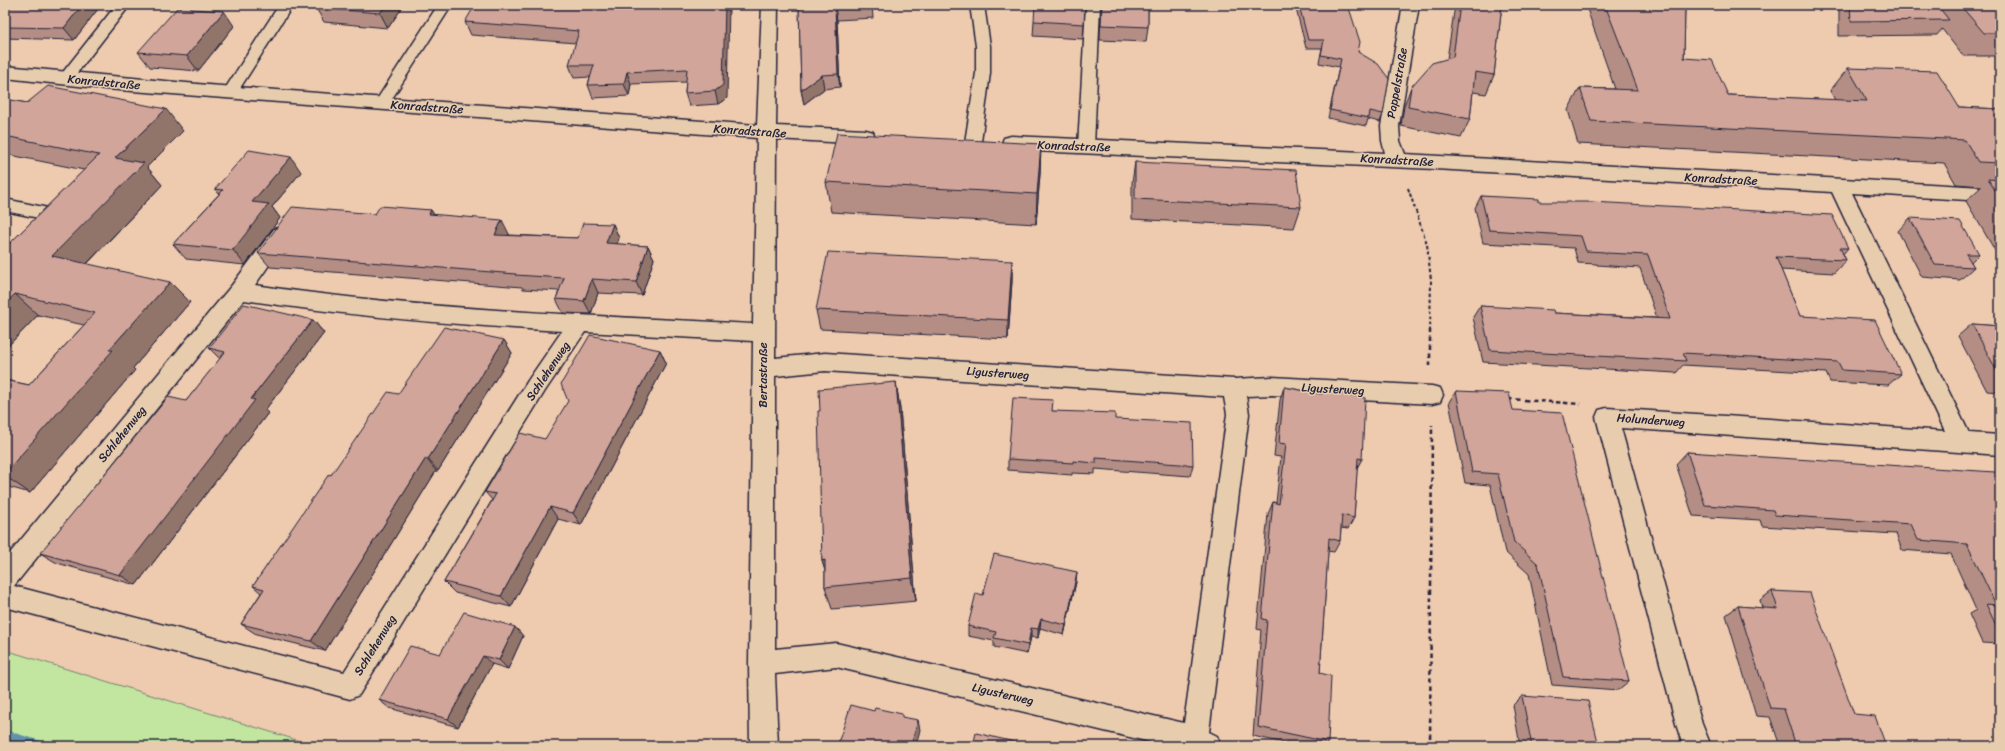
<svg xmlns="http://www.w3.org/2000/svg" width="2005" height="751" font-family="Sriracha,sans-serif">
<style>
.green{fill:#c2e6a0;stroke:#72846e}
.lines{fill:none;stroke-linecap:round;stroke-linejoin:round}
.stream{fill:#6392a6;fill-rule:evenodd}
.lane-casing{stroke:#22223b;stroke-width:3}
.street-casing{stroke:#22223b;stroke-width:3}
.path-far1{stroke:#22223b;stroke-width:2;stroke-dasharray:3.5 2.5;stroke-linecap:butt}
.path{stroke:#22223b;stroke-width:2.5;stroke-dasharray:4.5 3.5;stroke-linecap:butt}
.lane{fill:#e7ccae;fill-rule:evenodd}
.street{fill:#e7ccae;fill-rule:evenodd}
.wall{fill:#b48e84;stroke:#22223b}
.shaded-wall{fill:#92746b;stroke:#22223b}
.building{fill:#d1a599;stroke:#22223b}
.labels{text-anchor:middle;stroke-width:3;stroke-linejoin:round;paint-order:stroke}
.street-label{font-size:12px;fill:#22223b;stroke:#e7ccae}
</style>
<rect width="100%" height="100%" fill="#eecaaf"/>
<filter id="ink" filterUnits="userSpaceOnUse"><feTurbulence type="fractalNoise" baseFrequency=".025" numOctaves="2"/><feDisplacementMap in="SourceGraphic" scale="8" xChannelSelector="R" yChannelSelector="G"/><feConvolveMatrix kernelMatrix="1 2 1 2 8 2 1 2 1" color-interpolation-filters="sRGB"/></filter>
<g filter="url(#ink)">
<polygon class="green" points="5,650 316,746 5,746"/>
<g class="lines">
<polygon class="stream" points="5,730 41,741 43,746 13,746 5,744"/>
<g class="lane-casing">
<g id="lane">
<polygon points="116,5 130,5 70,82 65,84 60,82 58,79 60,76"/>
<polygon points="279,5 293,5 235,96 230,97 225,96 223,92"/>
<polygon points="438,5 452,5 386,108 381,109 376,108 374,104"/>
<polygon points="970,5 984,5 990,46 990,73 981,142 978,146 973,147 968,146 965,142 976,73 976,46"/>
<polygon points="1086,5 1100,5 1094,147 1091,151 1086,152 1081,151 1078,147"/>
<polygon points="5,199 53,209 59,211 61,215 59,219 53,221 5,211"/>
</g>
</g>
<g class="street-casing">
<g id="street">
<path d="M762,5H778L776,126L866,130L873,132L875,137L873,142L866,144L776,139L775,358L825,353L1234,379L1272,377L1432,386L1440,388L1443,395L1440,402L1432,404L1272,395L1246,396L1249,414L1209,732L1217,736L1221,746H1167L836,667L775,674L778,746H750L749,663L753,341L585,332L545,391L359,695L350,699L5,607V559L232,285L274,229L281,227L288,229L291,234L255,285C420,310 587,315 753,324L757,138L106,89L5,78V66L208,85L757,125ZM244,300C349,316 456,325 562,331L529,379L344,672L14,586ZM825,371L1224,397L1227,414L1184,723L836,643L775,649V376Z"/>
<polygon points="1403,5 1419,5 1399,126 1400,141 1405,154 2000,188 2000,202 1852,193 1969,433 2000,435 2000,455 1621,428 1702,724 1711,746 1683,746 1676,724 1596,417 1599,410 1607,408 1945,431 1832,192 1435,169 1011,150 1004,148 1002,143 1004,138 1011,136 1385,153 1382,141 1381,126"/>
</g>
</g>
<polyline class="path-far1" points="1408,188 1427,244 1431,280 1430,331"/>
<g class="path">
<polyline points="1430,366 1430,330"/>
<polyline points="1508,399 1581,404"/>
<polyline points="1430,746 1432,425"/>
</g>
<use href="#lane" class="lane"/>
<use href="#street" class="street"/>
</g>
<g class="wall">
<polygon points="5,5 101,5 74,40 5,38"/>
<polygon points="404,5 388,28 324,22 316,8"/>
<polygon points="629,5 727,98 718,104 689,106 685,93 686,82 631,84 629,96 593,98 588,85 590,77 574,78 569,65 576,43 471,35 465,22 587,7"/>
<polygon points="799,5 872,5 873,18 837,20 840,87 824,89 804,104 801,90"/>
<polygon points="1085,5 1083,39 1033,36 1034,21"/>
<polygon points="1101,5 1148,5 1148,27 1146,42 1100,40"/>
<polygon points="1295,5 1348,5 1358,52 1383,114 1380,122 1368,119 1366,126 1328,118 1339,67 1319,63 1322,48 1306,48"/>
<polygon points="1457,5 1502,5 1494,75 1486,94 1473,92 1470,119 1461,138 1401,126 1404,106 1411,87 1447,59 1454,12"/>
<polygon points="1589,5 1685,5 1684,58 1728,95 1835,100 1830,91 1848,68 1959,107 2000,109 2000,254 1997,254 1966,201 1982,186 1956,184 1944,163 1578,144 1568,110 1580,88 1615,89 1587,9"/>
<polygon points="1842,5 2000,5 2000,56 1963,56 1942,29 1937,35 1839,36 1839,9"/>
<polygon points="234,26 198,71 150,67 138,52"/>
<polygon points="5,99 183,131 147,167 162,185 87,264 190,302 133,368 135,370 30,493 5,486 5,380 29,385 84,325 38,315 5,349 5,248 84,170 5,154"/>
<polygon points="1041,144 1040,174 1036,224 831,212 826,182"/>
<polygon points="1135,162 1301,207 1294,228 1132,219 1132,183"/>
<polygon points="301,172 272,207 280,218 245,265 186,259 173,244 219,194 215,189"/>
<polygon points="1481,196 1539,202 1848,248 1843,254 1846,260 1834,273 1781,270 1800,316 1901,374 1888,385 1830,382 1826,373 1683,365 1676,373 1483,362 1473,317 1480,306 1554,313 1657,318 1640,268 1597,265 1597,264 1578,263 1574,248 1483,243 1475,208"/>
<polygon points="431,210 434,215 509,234 509,235 578,238 613,224 619,238 617,244 648,246 654,259 642,295 598,293 591,314 563,313 556,299 559,291 523,289 522,287 270,267 258,253 375,214"/>
<polygon points="1910,218 1979,254 1971,262 1974,267 1960,280 1922,277 1898,231"/>
<polygon points="1012,261 1012,281 1008,339 820,329 816,310"/>
<polygon points="313,320 324,333 265,410 268,413 136,585 57,563 40,553 186,401 220,359 209,348"/>
<polygon points="1972,324 2000,326 2000,392 1987,391 1958,336"/>
<polygon points="504,340 512,353 438,471 436,471 325,651 256,634 241,624 261,593 253,586 331,475 398,394"/>
<polygon points="660,350 666,363 581,525 558,519 511,607 455,593 444,582 492,500 485,492 545,439"/>
<polygon points="896,382 900,409 916,601 832,609 825,587 825,570 822,561 820,411"/>
<polygon points="1284,387 1321,394 1323,390 1362,459 1357,468 1354,518 1348,529 1341,528 1340,541 1334,552 1328,551 1320,673 1328,742 1325,746 1298,746 1253,736 1261,630 1257,629 1268,514 1273,502 1276,503 1281,457 1274,456 1280,400"/>
<polygon points="1456,391 1513,410 1629,681 1618,690 1552,685 1529,574 1505,552 1490,485 1465,483 1449,402"/>
<polygon points="1052,411 1115,419 1193,465 1190,476 1095,469 1095,474 1072,473 1072,475 1008,470 1008,459"/>
<polygon points="1687,452 2000,482 2000,644 1982,643 1969,614 1976,610 1951,554 1902,550 1896,534 1762,526 1760,520 1693,516 1676,464"/>
<polygon points="1076,582 1064,635 1040,628 1038,638 1031,637 1027,654 994,647 994,641 968,636 968,626 983,595"/>
<polygon points="1772,591 1854,714 1886,746 1780,746 1770,717 1756,716 1726,615 1738,606 1762,608 1760,600"/>
<polygon points="515,627 523,636 508,669 492,664 458,727 389,708 379,700 440,654"/>
<polygon points="1522,696 1599,746 1520,746 1513,705"/>
</g>
<g class="shaded-wall">
<polygon points="82,5 101,5 74,40 64,28"/>
<polygon points="386,5 404,5 388,28 380,13"/>
<polygon points="725,5 729,5 727,98 718,104 715,91"/>
<polygon points="835,7 837,20 840,87 838,74"/>
<polygon points="224,11 234,26 198,71 187,56"/>
<polygon points="627,72 631,84 629,96 624,84"/>
<polygon points="822,75 824,89 804,104 801,90"/>
<polygon points="166,109 183,131 147,167 162,185 74,277 52,256 115,158"/>
<polygon points="1041,144 1040,174 1036,224 1037,194"/>
<polygon points="291,157 301,172 272,207 280,218 245,265 233,250 252,202"/>
<polygon points="431,210 440,224 429,214"/>
<polygon points="502,220 509,234 502,249 495,235"/>
<polygon points="613,224 619,238 612,257 606,243"/>
<polygon points="648,246 654,259 642,295 636,282"/>
<polygon points="1012,261 1012,281 1008,339 1008,320"/>
<polygon points="592,279 598,293 591,314 584,301"/>
<polygon points="170,282 190,302 133,368 135,370 30,493 5,476 5,473 109,350"/>
<polygon points="15,294 38,315 5,349 5,304"/>
<polygon points="313,320 324,333 265,410 268,413 136,585 120,575 251,399"/>
<polygon points="504,340 512,353 438,471 428,459"/>
<polygon points="660,350 666,363 581,525 573,513"/>
<polygon points="896,382 900,409 916,601 912,578"/>
<polygon points="426,458 436,471 325,651 311,641"/>
<polygon points="550,507 558,519 511,607 501,596"/>
<polygon points="825,560 829,584 822,561"/>
<polygon points="1077,572 1076,582 1064,635 1066,625"/>
<polygon points="1041,619 1040,628 1038,638 1038,629"/>
<polygon points="515,627 523,636 508,669 499,660"/>
<polygon points="1031,628 1031,637 1027,654 1028,645"/>
<polygon points="483,656 492,664 458,727 448,719"/>
<polygon points="918,720 920,730 916,746 911,746"/>
</g>
<g class="building">
<polygon points="5,5 82,5 64,28 5,27"/>
<polygon points="318,5 386,5 380,13 316,8"/>
<polygon points="475,5 570,5 587,7 629,5 725,5 723,85 715,91 685,93 687,69 627,72 624,84 588,85 594,65 569,65 579,31 465,22"/>
<polygon points="799,5 858,5 835,7 838,74 822,75 801,90"/>
<polygon points="1035,5 1085,5 1084,24 1034,21"/>
<polygon points="1102,5 1148,5 1148,27 1101,25"/>
<polygon points="1299,5 1348,5 1360,42 1358,52 1378,64 1389,79 1383,114 1370,111 1369,118 1330,110 1341,59 1321,55 1324,40 1308,40"/>
<polygon points="1460,5 1502,5 1494,75 1475,72 1470,119 1408,107 1411,87 1432,63 1453,57"/>
<polygon points="1605,5 1685,5 1684,58 1712,60 1728,95 1867,101 1848,68 1937,71 1959,107 2000,109 2000,163 1978,162 1965,140 1591,121 1580,88 1638,90"/>
<polygon points="1850,5 1937,5 1949,20 1851,21"/>
<polygon points="1960,5 2000,5 2000,33 1984,33"/>
<polygon points="177,8 224,11 187,56 138,52"/>
<polygon points="48,86 166,109 115,158 144,163 52,256 170,282 109,350 113,350 5,473 5,380 29,385 95,313 15,294 5,304 5,248 99,155 5,136 5,99 27,103"/>
<polygon points="837,133 1041,144 1037,194 826,182"/>
<polygon points="249,150 291,157 252,202 269,204 233,250 173,244 223,190 215,189"/>
<polygon points="1135,162 1296,170 1301,207 1135,199"/>
<polygon points="1988,179 2000,180 2000,198"/>
<polygon points="1481,196 1539,199 1539,202 1591,202 1832,215 1848,248 1840,248 1846,260 1776,257 1800,316 1875,320 1901,374 1842,370 1838,362 1683,353 1686,361 1490,350 1480,306 1553,310 1554,313 1670,319 1648,255 1606,253 1605,252 1586,251 1581,236 1489,230"/>
<polygon points="380,206 431,210 429,214 502,220 495,235 578,238 583,223 613,224 606,243 648,246 636,282 592,279 584,301 556,299 564,278 515,275 516,274 258,253 292,207 375,214"/>
<polygon points="1910,218 1960,221 1979,254 1966,254 1974,267 1935,265"/>
<polygon points="828,252 1012,261 1008,320 816,310"/>
<polygon points="244,304 313,320 251,399 255,400 120,575 40,553 168,397 186,401 225,352 209,348"/>
<polygon points="1972,324 2000,326 2000,377"/>
<polygon points="444,327 504,340 428,459 426,458 311,641 241,624 264,589 253,586 329,474 331,475 388,392 398,394"/>
<polygon points="590,335 660,350 573,513 550,507 501,596 444,582 496,494 485,492 520,433 545,439 568,401 561,384"/>
<polygon points="896,382 912,578 825,587 825,560 822,561 818,411 820,411 819,389"/>
<polygon points="1284,387 1322,394 1323,390 1365,398 1362,459 1358,458 1354,518 1342,515 1340,541 1329,538 1320,673 1331,676 1328,742 1258,727 1267,620 1262,619 1271,522 1273,502 1279,504 1286,444 1279,443"/>
<polygon points="1456,391 1509,393 1513,410 1562,413 1629,681 1563,677 1538,564 1514,542 1498,474 1472,472"/>
<polygon points="1013,398 1053,400 1052,411 1115,413 1115,419 1192,423 1193,465 1096,458 1096,463 1073,461 1073,463 1008,459"/>
<polygon points="1687,452 1995,472 2000,482 2000,634 1986,604 1996,605 1967,544 1918,540 1911,524 1775,515 1773,510 1705,505"/>
<polygon points="994,554 1077,572 1066,625 1041,619 1038,629 1031,628 1028,645 994,638 996,632 968,626 976,593 983,595"/>
<polygon points="1772,591 1810,593 1854,714 1875,716 1886,746 1796,746 1784,709 1770,708 1738,606 1778,609"/>
<polygon points="464,612 515,627 499,660 483,656 448,719 379,700 410,646 440,654"/>
<polygon points="1522,696 1588,701 1599,746 1532,746"/>
<polygon points="851,705 874,711 875,708 902,714 902,717 918,720 911,746 837,746"/>
<polygon points="976,733 1032,746 973,746"/>
</g>
</g>
<g class="labels">
<g class="street-label">
<text transform="translate(104 82) rotate(5)" y="4">Konradstraße</text>
<text transform="translate(1397 83) rotate(-80)" y="4">Pappelstraße</text>
<text transform="translate(427 107) rotate(4)" y="4">Konradstraße</text>
<text transform="translate(750 131) rotate(4)" y="4">Konradstraße</text>
<text transform="translate(1074 146) rotate(2)" y="4">Konradstraße</text>
<text transform="translate(1397 160) rotate(3)" y="4">Konradstraße</text>
<text transform="translate(1721 179) rotate(3)" y="4">Konradstraße</text>
<text transform="translate(548 371) rotate(-56)" y="4">Schlehenweg</text>
<text transform="translate(998 373) rotate(4)" y="4">Ligusterweg</text>
<text transform="translate(763 375) rotate(-90)" y="4">Bertastraße</text>
<text transform="translate(1333 389) rotate(3)" y="4">Ligusterweg</text>
<text transform="translate(1651 420) rotate(4)" y="4">Holunderweg</text>
<text transform="translate(122 434) rotate(-51)" y="4">Schlehenweg</text>
<text transform="translate(375 645) rotate(-58)" y="4">Schlehenweg</text>
<text transform="translate(1003 694) rotate(13)" y="4">Ligusterweg</text>
</g>
</g>
<rect width="2005" height="751" fill="none" stroke="#e7ccae" stroke-width="20"/>
<rect x="10" y="10" width="1985" height="731" fill="none" stroke="#22223b" stroke-width="1.5" filter="url(#ink)"/>
</svg>
